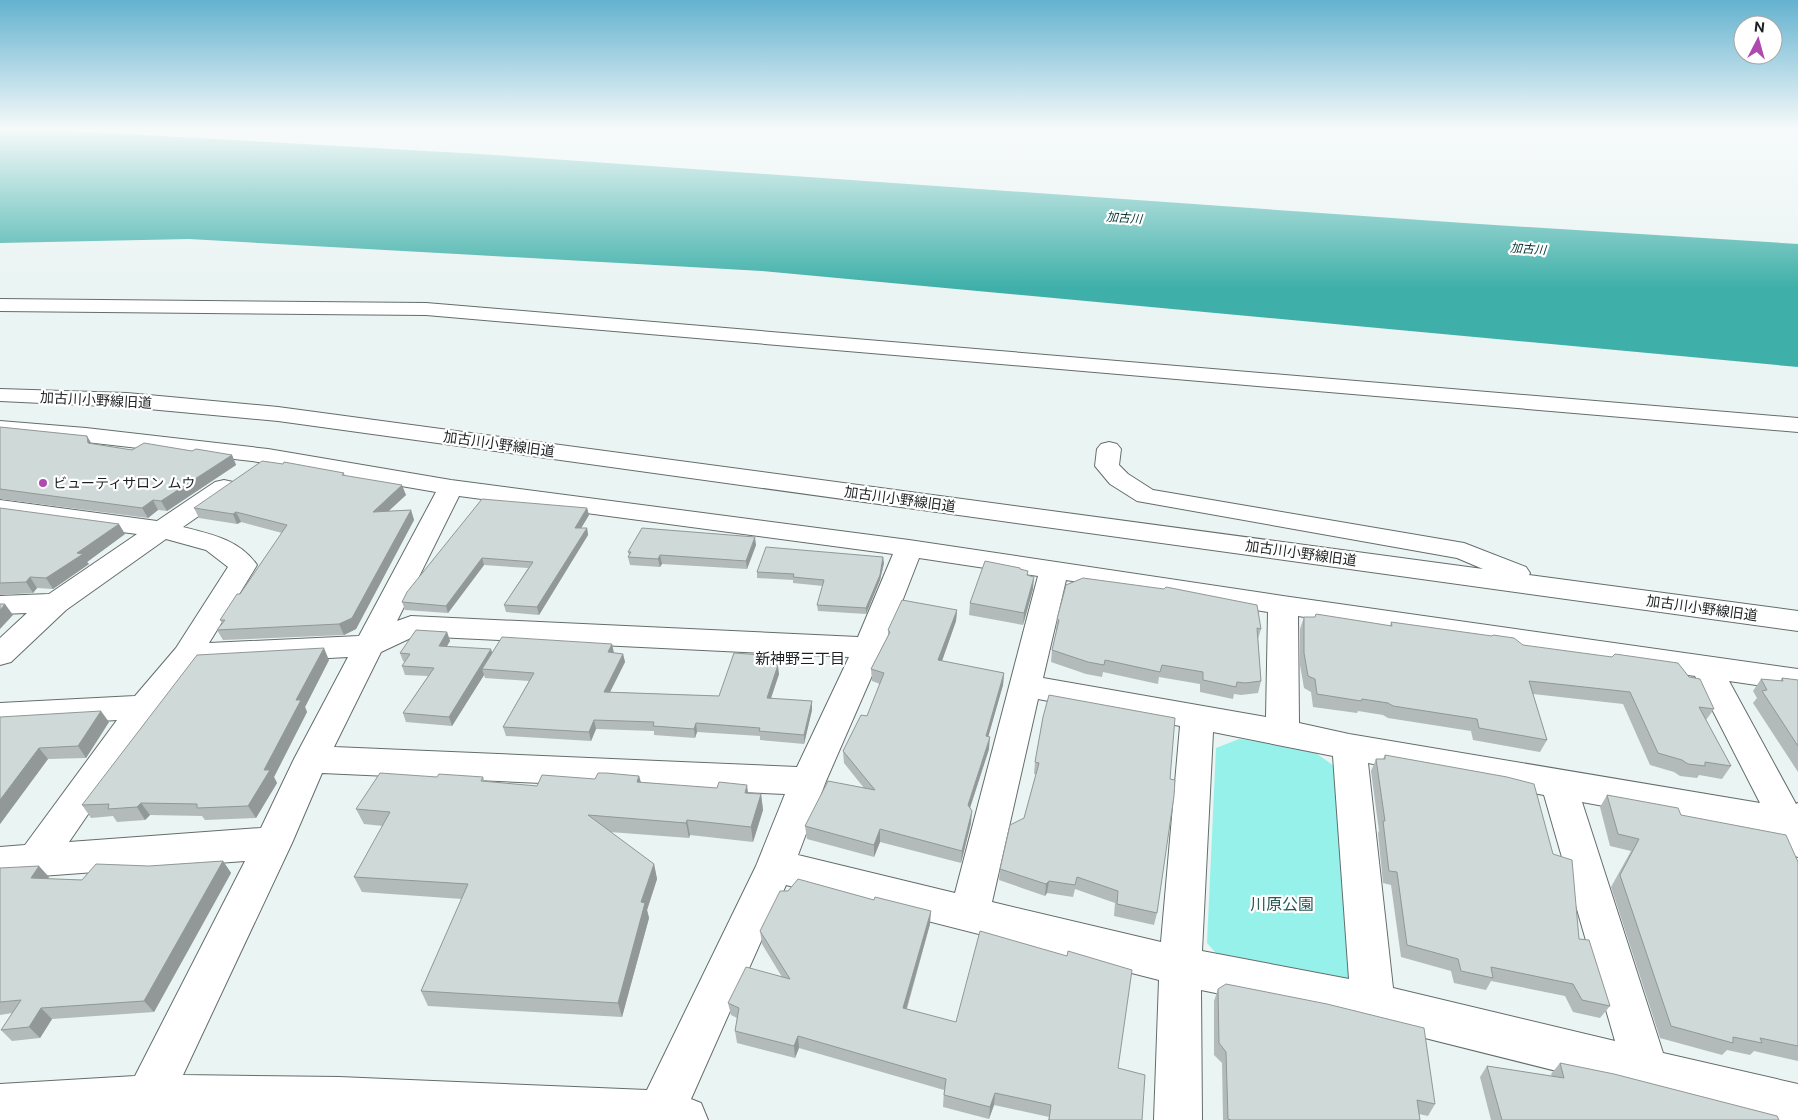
<svg xmlns="http://www.w3.org/2000/svg" width="1798" height="1120" font-family="'Public Sans','Noto Sans JP',sans-serif">
<style>
.green{fill:#96f1ea}
.water{fill:#3fb0a9}
.lines{fill:none;stroke-linecap:round;stroke-linejoin:round}
.minor-casing{stroke:#646d6c;stroke-width:2}
.minor{fill:#fff;fill-rule:evenodd}
.wall{fill:#b2bbba}
.shaded-wall{fill:#919897}
.building{fill:#cfd9d8;stroke:#919897}
.poi-dot{fill:#ae4aaf;stroke:#fff;stroke-width:2}
.labels{text-anchor:middle;stroke-width:4.5;stroke-linejoin:round;paint-order:stroke}
.far-water-label{font-size:12px;font-style:italic;fill:#003532;stroke:#fff}
.street-label{font-size:14px;fill:#1d2020;stroke:#fff}
.poi-label{font-size:14px;fill:#1d2020;stroke:#fff;text-anchor:start}
.neighbourhood-label{font-size:15px;fill:#1d2020;stroke:#fff}
.near-park-label{font-size:16px;fill:#2a5956;stroke:#fff}
</style>
<rect width="100%" height="100%" fill="#eaf4f3"/>
<polygon class="green" points="1239,739 1309,748 1345,774 1364,984 1231,970 1207,943 1216,748"/>
<polygon class="water" points="0,130 56,130 480,154 1464,223 1798,244 1798,367 762,271 189,239 0,243"/>
<g class="lines">
<g class="minor-casing">
<g id="minor">
<polygon points="0,299 426,303 1798,418 1798,432 426,315 0,311"/>
<polygon points="0,389 127,393 278,407 1483,569 1457,558 1137,501 1110,484 1095,466 1097,449 1101,444 1109,442 1117,444 1121,449 1119,465 1128,474 1153,490 1464,543 1526,567 1530,573 1529,575 1798,611 1798,631 278,421 127,407 0,401"/>
<path d="M0,421L86,428L268,449L451,480L909,540L1283,596L1798,669V691L1729,681L1796,804L1798,803V857L1785,853L1775,835L1739,831L1582,802L1663,1053L1798,1084V1120H1752L1373,1025L1201,990L1202,1120H1154L1159,980L786,885L691,1099L701,1103L708,1120H0V1084L135,1076L245,861L0,879V847L25,845L117,720L0,727V703L135,696L176,648L228,567L206,550L166,539L66,610L11,662L0,665V638L27,613L0,614V596L49,594L137,534L0,516V500L157,521L215,482L224,480L233,482L236,487L233,492L183,527C211,534 240,540 257,565L209,643L359,636L436,492L268,463L86,442L0,435ZM459,496L893,554L858,637L411,616L397,621ZM919,558L1038,576L955,893L798,855L826,781L884,648ZM1066,580L1268,612L1266,717L1043,678ZM1298,616L1695,676L1760,803L1349,734L1299,723ZM415,636L849,657L797,767L334,747L381,652ZM348,657L294,759L261,828L69,842L156,715L196,665ZM1038,699L1180,726L1161,942L992,902ZM1213,732L1333,756L1349,979L1202,951ZM1368,763L1544,795L1615,1041L1393,988ZM322,773L785,794L756,866L647,1090L339,1077L183,1075L292,843Z"/>
</g>
</g>
<use href="#minor" class="minor"/>
</g>
<g class="wall">
<polygon points="0,427 87,436 91,444 132,450 192,451 232,455 236,465 167,511 158,510 148,518 0,499"/>
<polygon points="283,464 344,473 345,476 406,495 388,511 411,510 414,520 356,629 344,635 223,640 217,630 222,623 220,620 240,594 282,533 241,522 237,524 199,518 194,508"/>
<polygon points="0,508 125,534 87,562 89,564 53,589 37,588 33,593 0,595"/>
<polygon points="587,508 589,515 581,528 587,528 588,535 539,615 506,612 504,605 528,568 484,565 448,613 405,610 402,602 407,592"/>
<polygon points="756,545 747,569 662,564 660,567 630,565 628,557 629,555 628,552"/>
<polygon points="884,563 880,580 866,614 818,611 817,605 823,586 793,583 793,580 757,578 757,572"/>
<polygon points="1020,569 1028,575 1033,589 1023,625 969,615 970,603"/>
<polygon points="957,610 956,621 942,661 1004,673 1003,685 988,737 989,749 970,808 971,823 961,863 880,842 874,857 807,839 805,826 864,788 844,763 843,751 867,716 880,684 872,681 871,669 888,636 888,630"/>
<polygon points="1304,617 1390,626 1391,622 1523,645 1714,709 1706,720 1731,766 1722,779 1699,775 1697,778 1680,776 1674,772 1650,765 1623,704 1533,694 1547,740 1540,752 1473,740 1471,731 1388,718 1383,715 1358,711 1357,713 1313,707 1311,692 1304,688 1300,665 1300,629"/>
<polygon points="1057,619 1261,629 1258,639 1261,681 1258,693 1241,695 1234,694 1233,699 1200,692 1200,684 1159,677 1158,684 1103,672 1102,677 1086,674 1051,662 1052,650 1057,631 1056,631"/>
<polygon points="447,632 450,641 447,646 492,653 614,653 623,654 625,662 610,692 719,696 763,664 779,674 771,698 812,710 804,744 760,740 760,736 697,732 695,738 654,735 654,731 596,729 591,741 506,736 503,727 529,681 485,678 484,675 452,726 406,722 403,713 428,676 405,675 402,666 405,662 403,661 400,653"/>
<polygon points="329,660 305,707 307,712 274,777 277,783 256,818 205,820 202,816 150,815 145,820 117,822 113,816 91,818 82,805"/>
<polygon points="1782,678 1798,680 1798,772 1753,703 1757,698 1753,691 1761,679 1780,681"/>
<polygon points="0,717 109,722 86,758 48,759 0,824"/>
<polygon points="1043,717 1157,913 1154,925 1114,916 1115,903 1075,889 1073,897 1047,893 1045,896 999,880 1000,869 1024,818 1036,774 1034,774 1035,762"/>
<polygon points="1385,755 1553,854 1579,939 1610,1006 1600,1018 1573,1012 1565,996 1491,981 1486,990 1454,983 1451,971 1401,957 1391,885 1383,883 1378,833 1379,831 1371,771 1376,759 1383,759"/>
<polygon points="639,776 641,782 761,794 763,810 753,842 690,835 689,838 610,832 654,864 657,879 647,910 649,918 622,1017 428,1006 421,991 462,899 362,892 354,877 383,826 364,824 356,809 437,777 483,777 485,782 537,786 595,779"/>
<polygon points="1607,795 1681,815 1798,862 1798,1061 1754,1051 1750,1055 1727,1050 1722,1055 1660,1038 1611,887 1631,851 1610,846 1600,807"/>
<polygon points="223,861 231,873 154,1012 52,1019 40,1038 12,1041 1,1030 12,1013 0,1015 0,868 49,877 48,879 82,880 149,866"/>
<polygon points="930,924 907,1009 1118,1068 1142,1120 1048,1120 1049,1117 994,1105 989,1119 943,1107 944,1090 799,1048 795,1058 737,1043 735,1031 737,1018 731,1015 728,1003 782,977 762,944 760,931"/>
<polygon points="1218,989 1435,1104 1428,1116 1419,1114 1420,1120 1223,1120 1222,1063 1214,1055 1214,1001"/>
<polygon points="1560,1063 1779,1120 1491,1120 1480,1077 1487,1066 1552,1076 1551,1074"/>
</g>
<g class="shaded-wall">
<polygon points="87,436 93,446 88,443"/>
<polygon points="232,455 236,465 167,511 161,501"/>
<polygon points="402,485 406,495 377,522 373,512"/>
<polygon points="153,500 158,510 148,518 142,508"/>
<polygon points="587,508 589,515 577,535 575,528"/>
<polygon points="411,510 414,520 356,629 344,635 339,624"/>
<polygon points="236,512 241,522 237,524 233,514"/>
<polygon points="119,524 125,534 87,562 89,564 53,589 46,578 77,553"/>
<polygon points="587,528 588,535 539,615 537,607"/>
<polygon points="755,537 756,545 747,569 746,561"/>
<polygon points="660,555 662,564 660,567 658,559"/>
<polygon points="883,557 884,563 880,580 866,614 866,608"/>
<polygon points="482,558 484,565 448,613 446,606"/>
<polygon points="30,577 37,588 33,593 26,582"/>
<polygon points="1034,577 1033,589 1023,625 1024,613"/>
<polygon points="5,604 13,615 0,629 0,610"/>
<polygon points="957,610 956,621 938,672 938,660"/>
<polygon points="447,632 450,641 442,654 439,646"/>
<polygon points="612,644 614,653 608,652"/>
<polygon points="324,648 329,660 305,707 307,712 274,777 277,783 256,818 248,806 296,700"/>
<polygon points="491,649 494,658 482,669 484,675 452,726 449,717"/>
<polygon points="623,654 625,662 606,700 604,692"/>
<polygon points="762,655 763,664 759,663"/>
<polygon points="778,665 779,674 768,707 767,698"/>
<polygon points="1004,673 1003,685 985,748 986,736"/>
<polygon points="812,701 812,710 804,744 804,735"/>
<polygon points="101,711 109,722 86,758 78,746"/>
<polygon points="594,720 596,729 591,741 589,732"/>
<polygon points="696,723 697,732 695,738 694,729"/>
<polygon points="990,737 989,749 967,817 968,805"/>
<polygon points="39,748 48,759 0,824 0,800"/>
<polygon points="639,776 643,791 637,782"/>
<polygon points="747,785 749,800 745,793"/>
<polygon points="761,794 763,810 753,842 751,827"/>
<polygon points="141,803 150,815 145,820 137,807"/>
<polygon points="972,811 971,823 961,863 962,851"/>
<polygon points="687,820 690,835 689,838 686,823"/>
<polygon points="880,829 880,842 874,857 874,845"/>
<polygon points="223,861 231,873 154,1012 144,1001"/>
<polygon points="654,864 657,879 647,910 649,918 622,1017 618,1003 641,902"/>
<polygon points="39,866 49,877 41,890 31,878"/>
<polygon points="1049,881 1047,893 1045,896 1046,884"/>
<polygon points="931,911 930,924 903,1020 903,1008"/>
<polygon points="41,1008 52,1019 40,1038 29,1027"/>
<polygon points="798,1036 799,1048 795,1058 794,1046"/>
<polygon points="995,1093 994,1105 989,1119 990,1107"/>
</g>
<g class="building">
<polygon points="0,427 87,436 88,443 132,450 144,443 192,451 196,449 232,455 161,501 153,500 142,508 0,489"/>
<polygon points="262,461 283,464 284,462 344,473 342,475 402,485 373,512 411,510 352,618 339,624 217,630 225,620 220,620 237,594 240,594 287,525 236,512 233,514 194,508"/>
<polygon points="482,499 587,508 575,528 587,528 537,607 504,605 533,562 482,558 446,606 402,602 407,592"/>
<polygon points="0,508 119,524 77,553 83,554 46,578 30,577 26,582 0,583"/>
<polygon points="642,528 755,537 746,561 660,555 658,559 628,557 631,552 628,552"/>
<polygon points="766,547 883,557 880,575 866,608 817,605 824,580 793,577 794,574 757,572"/>
<polygon points="985,561 1020,568 1020,569 1028,571 1027,575 1034,577 1024,613 970,603"/>
<polygon points="1083,578 1164,589 1166,587 1257,605 1261,629 1257,628 1261,681 1245,683 1237,682 1236,687 1203,680 1203,672 1162,665 1160,672 1105,660 1104,665 1088,662 1052,650 1059,620 1057,619 1066,585"/>
<polygon points="902,600 957,610 938,660 1004,673 986,736 990,737 968,805 972,811 962,851 880,829 874,845 805,826 828,781 875,790 843,751 861,715 867,716 884,673 871,669 890,632 888,630"/>
<polygon points="0,604 5,604 0,610"/>
<polygon points="1316,614 1392,626 1391,622 1492,636 1493,635 1514,638 1523,645 1612,657 1615,654 1678,663 1689,677 1700,679 1714,709 1699,707 1731,766 1705,762 1705,766 1688,764 1682,760 1658,753 1630,692 1529,681 1547,740 1479,728 1477,719 1393,706 1388,703 1362,699 1361,701 1317,694 1315,679 1308,676 1304,653 1304,617 1315,617"/>
<polygon points="416,630 447,632 439,646 491,649 449,717 403,713 434,668 402,666 410,654 400,653"/>
<polygon points="502,637 612,644 608,652 623,654 604,692 719,696 734,653 762,655 759,663 778,665 767,698 812,701 804,735 759,731 760,728 696,723 694,729 653,726 654,722 594,720 589,732 503,727 534,673 482,669"/>
<polygon points="324,648 296,700 301,700 264,770 270,770 248,806 197,808 197,804 141,803 137,807 108,809 109,804 82,805 197,655"/>
<polygon points="1782,678 1798,680 1798,746 1762,691 1767,690 1761,679 1783,681"/>
<polygon points="1049,695 1175,718 1170,779 1175,780 1174,796 1157,913 1117,904 1118,891 1077,877 1075,885 1049,881 1046,884 1000,869 1010,825 1024,818 1039,763 1035,762 1043,717"/>
<polygon points="101,711 78,746 39,748 0,800 0,717"/>
<polygon points="1385,755 1507,777 1534,784 1553,854 1572,860 1579,939 1589,940 1610,1006 1582,1000 1573,984 1491,967 1493,978 1461,971 1458,959 1407,945 1397,872 1389,871 1383,821 1385,821 1376,759 1385,759"/>
<polygon points="380,773 437,777 439,774 483,777 481,781 537,786 542,775 595,779 598,773 606,773 639,776 637,782 717,788 719,782 747,785 745,793 761,794 751,827 687,820 686,823 588,815 654,864 641,902 645,903 618,1003 421,991 468,884 354,877 390,812 356,809"/>
<polygon points="1607,795 1678,808 1681,815 1786,835 1798,862 1798,1046 1760,1038 1762,1043 1733,1037 1733,1043 1671,1026 1620,875 1639,839 1618,834"/>
<polygon points="223,861 144,1001 41,1008 29,1027 1,1030 21,1000 0,1002 0,868 39,866 31,878 82,880 96,864 149,866"/>
<polygon points="798,879 874,900 875,897 931,911 903,1008 956,1022 980,931 1067,956 1068,951 1132,970 1118,1068 1145,1075 1142,1120 1049,1120 1051,1105 995,1093 990,1107 944,1095 946,1079 798,1036 794,1046 735,1031 739,1008 728,1003 746,967 790,979 760,931 780,891 788,891"/>
<polygon points="1226,984 1327,1004 1424,1028 1435,1104 1417,1100 1420,1120 1231,1120 1228,1119 1226,1052 1219,1043 1218,989"/>
<polygon points="1560,1063 1614,1074 1777,1116 1779,1120 1502,1120 1487,1066 1564,1078"/>
</g>
<linearGradient id="sky" x2="0" y2="1"><stop stop-color="#64b2cf"/><stop offset="0.45" stop-color="#f6fafa"/><stop offset="1" stop-color="#f6fafa" stop-opacity="0"/></linearGradient>
<rect width="1798" height="287" fill="url(#sky)"/>
<circle class="poi-dot" cx="43" cy="483" r="5"/>
<g class="labels">
<g class="far-water-label">
<text transform="translate(1124 218) rotate(4)" y="4">加古川</text>
<text transform="translate(1528 249) rotate(4)" y="4">加古川</text>
</g>
<g class="street-label">
<text transform="translate(96 400) rotate(3)" y="5">加古川小野線旧道</text>
<text transform="translate(499 444) rotate(8)" y="5">加古川小野線旧道</text>
<text transform="translate(900 499) rotate(8)" y="5">加古川小野線旧道</text>
<text transform="translate(1301 553) rotate(8)" y="5">加古川小野線旧道</text>
<text transform="translate(1702 608) rotate(8)" y="5">加古川小野線旧道</text>
</g>
<g class="poi-label">
<text x="53" y="488">ビューティサロン ムウ</text>
</g>
<g class="neighbourhood-label">
<text x="800" y="664">新神野三丁目</text>
</g>
<g class="near-park-label">
<text x="1282" y="910">川原公園</text>
</g>
</g>
<g transform="translate(1758 40) rotate(6)"><circle r="24" fill="#ffffff" stroke="#a5a6a6"/>
<path d="M0-4L9 19L0 12L-9 19Z" fill="#ae4aaf"/>
<text y="-8" font-size="14" font-weight="bold" text-anchor="middle" fill="#1d2020">N</text>
</g>
</svg>
